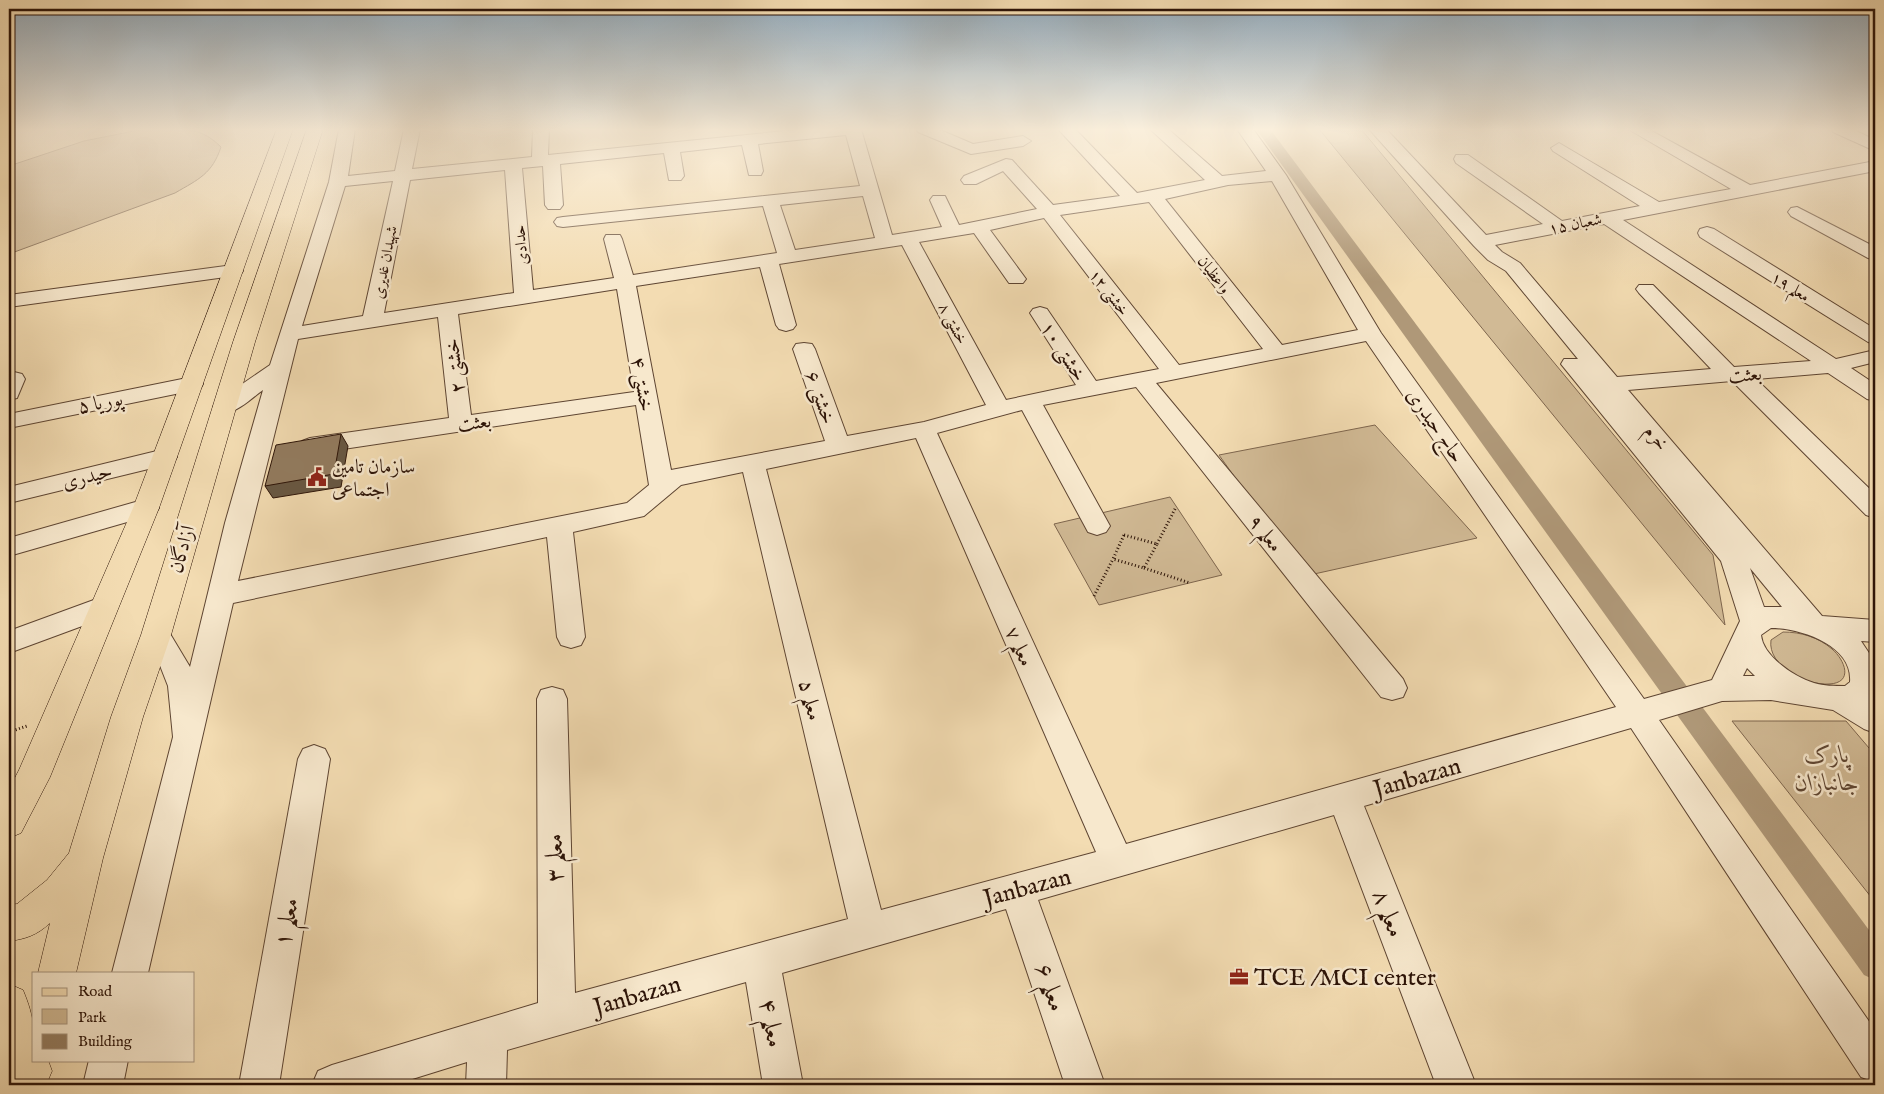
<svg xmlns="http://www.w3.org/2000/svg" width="1884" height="1094" font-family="'IM FELL English',Amiri,serif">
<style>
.green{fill:#d1ba95;stroke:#7e664e}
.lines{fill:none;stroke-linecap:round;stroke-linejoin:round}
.canal{fill:#af9878;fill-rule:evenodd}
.minor-casing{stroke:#5e4532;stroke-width:2}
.major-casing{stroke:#2c1307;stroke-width:1}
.path{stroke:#2c1307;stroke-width:3;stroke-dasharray:1 2.5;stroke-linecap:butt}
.minor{fill:#f7e8cd;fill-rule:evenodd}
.major{fill:#f3dcb2;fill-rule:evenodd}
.shaded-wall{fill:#675743;stroke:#2c1307}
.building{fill:#937c60;stroke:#2c1307}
.labels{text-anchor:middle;stroke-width:5;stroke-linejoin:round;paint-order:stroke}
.far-street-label{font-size:16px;fill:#2c1307;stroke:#f7e8cd}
.street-label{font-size:20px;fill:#2c1307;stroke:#f7e8cd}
.poi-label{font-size:20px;fill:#2c1307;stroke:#f7e8cd;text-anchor:start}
.near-park-label{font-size:24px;font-style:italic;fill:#5e4532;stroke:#f7e8cd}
.near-street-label{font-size:24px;fill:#2c1307;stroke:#f7e8cd}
.near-poi-label{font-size:24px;fill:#2c1307;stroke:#f7e8cd;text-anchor:start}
</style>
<rect width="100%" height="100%" fill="#f3dcb2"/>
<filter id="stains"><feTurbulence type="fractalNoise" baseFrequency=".004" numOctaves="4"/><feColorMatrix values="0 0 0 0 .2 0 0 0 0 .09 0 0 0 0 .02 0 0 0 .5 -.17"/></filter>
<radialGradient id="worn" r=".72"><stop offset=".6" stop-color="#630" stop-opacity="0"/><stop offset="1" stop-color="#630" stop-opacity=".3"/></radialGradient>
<g class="green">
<path d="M144,129C175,129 197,123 221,147C212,174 199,179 175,193L9,254V166L84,141Z"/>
<polygon points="1319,129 1361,129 1713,555 1725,625"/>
<polygon points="1375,425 1477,538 1305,576 1219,455"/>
<polygon points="1170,497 1222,575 1099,605 1054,524"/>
<path d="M1783,632C1801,632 1818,637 1832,649C1845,660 1854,683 1829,684C1807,686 1767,666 1771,640Z"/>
<polygon points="1732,721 1846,721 1875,755 1875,902"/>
</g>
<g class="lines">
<polygon class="canal" points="1256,129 1270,129 1875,938 1875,980 1864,975"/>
<g class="minor-casing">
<g id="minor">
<path d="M339,129H355L348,176L395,171L404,129H420L412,169L532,157L533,129H549L548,155L805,129H861L892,235L942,227L930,200L933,196H945L959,225L1037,209L1003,171L976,184H964L961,180L964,176L1006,159L1012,160L1053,205L1120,196L1058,129H1075L1137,193L1205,180L1150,129H1168L1222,176L1266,171L1237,129H1253L1286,175L1381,333L1644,699L1712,680L1740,621L1721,561L1561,364L1564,359H1578L1506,271L1488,260L1474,246L1369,129H1386L1486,235L1543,224L1456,163L1454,159L1456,155H1468L1562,221L1640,206L1553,151L1551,148L1559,143L1659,202L1731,189L1628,129H1648L1750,185L1875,161V171L1623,220L1836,359L1875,350V362L1851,368L1875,384V401L1867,399L1828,373L1756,379L1875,494V518L1866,515L1732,381L1628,390L1822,616L1875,620V642L1861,641L1875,662V692L1869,701L1875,705V733L1864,729L1833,710L1771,700L1722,701L1659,720L1875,1030V1082L1861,1077L1631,728L1364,806L1476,1085H1436L1334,815L1038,900L1105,1085H1065L1006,909L782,973L803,1085H763L746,982L507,1050L506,1085H466L467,1062L393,1085H312L318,1071L332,1065L538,1003L537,699L541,690L552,687L563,690L567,699L575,993L848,919L743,472L681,485L644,516L573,532L585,637L581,645L571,648L561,645L557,637L547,537L233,603L148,973H112L173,737L168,686L159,663L142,635L146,627L156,624L166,627L190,667L225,523L263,390C249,400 234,417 216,412L213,407L216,402L270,365L329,182ZM846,135L860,186L563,217L557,218L554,222L557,226L563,227L763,206L777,253L633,275L622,239L620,235H606L604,239L614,278L533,290L522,168L543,166L545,205L548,209H560L563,205L560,164L664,153L669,180H681L684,176L680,152L742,145L749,175H761L763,171L758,144ZM505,170L514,293L384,313L410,180ZM393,181L363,316L302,326L345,186ZM1272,181L1358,330L1282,345L1165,199L1228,185ZM863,196L875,238L795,250L780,205ZM1149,202L1263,349L1179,365L1060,215ZM1044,218L1159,369L1096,381L1047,309L1040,307L1033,309L1030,313L1076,385L1006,400L919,242L974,233L1009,283H1023L1026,279L990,230ZM1604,224L1811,361L1734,367L1653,285H1639L1636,289L1639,293L1711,369L1617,377L1520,263L1502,252L1495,245ZM902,245L986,405L924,422L847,436L815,349L812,344L804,343L796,344L793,349L825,441L671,470L636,286L760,267L776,325L779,329L786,331L793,329L796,325L779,264ZM617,289L634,392L471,415L458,314ZM438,317L449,418L310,438L302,441L298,446L302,451L310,454L636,405L649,485L627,503L238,581L298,339ZM1366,341L1616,707L1126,844L937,433L1022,410L1088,532L1097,535L1106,532L1110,526L1043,405L1136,387L1381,697L1392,700L1403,697L1407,688L1403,679L1156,383ZM916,438L1096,852L881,910L766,469ZM1750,568L1782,607H1764ZM1771,628C1800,628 1853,645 1850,682L1845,686C1834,686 1824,686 1814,683C1794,677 1763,656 1761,635ZM1747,668L1755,676H1743Z"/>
<polygon points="916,129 938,129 973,144 1023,136 1031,141 1023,146 971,154 918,132"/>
<polygon points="1831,129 1852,129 1875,140 1875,151 1833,132"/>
<polygon points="1797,207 1875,247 1875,260 1868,258 1791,216 1788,212 1791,208"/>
<polygon points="1707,227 1714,229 1875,329 1875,344 1868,342 1700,237 1698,233 1700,229"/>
<polygon points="233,265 240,267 243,271 240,275 9,307 9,295"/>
<polygon points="14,372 22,374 25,379 17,398 9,400 9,374"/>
<polygon points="192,377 200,379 203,384 200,389 9,428 9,414"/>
<polygon points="165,449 173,451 177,457 173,463 9,503 9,487"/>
<polygon points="146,499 155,502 159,508 155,514 9,556 9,538"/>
<polygon points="102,597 112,601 116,608 112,615 9,653 9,631"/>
<polygon points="314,745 325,749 330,759 279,1085 239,1085 298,759 303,749"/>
<polygon points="89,1060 128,1060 123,1085 83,1085"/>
</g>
</g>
<g class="major-casing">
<g id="major">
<polygon points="277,129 293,129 159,508 50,777 21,833 9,838 9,789 19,770 133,508"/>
<path d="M307,129H323L255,342L171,635L143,717L103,858L76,973H38L50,923C37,935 26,939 9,941V905L17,904L47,880L69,853L111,717L141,635L233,342Z"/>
<path d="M9,984L23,990C35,1019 34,1030 34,1060H48L52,1071L46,1085H16L9,1066Z"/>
</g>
</g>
<g class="path">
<polygon points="1124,535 1157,544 1144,568 1113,559"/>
<polyline points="1157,544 1176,507"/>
<polyline points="1144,568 1190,583"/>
<polyline points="1094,596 1113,559"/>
<polyline points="9,732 27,726"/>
</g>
<use href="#minor" class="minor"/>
<use href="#major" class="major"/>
</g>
<polygon class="shaded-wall" points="341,434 348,446 341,487 273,498 265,486"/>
<polygon class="building" points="341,434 334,474 265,486 276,445"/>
<linearGradient id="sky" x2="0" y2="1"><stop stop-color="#91a9bb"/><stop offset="0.46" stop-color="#faefdc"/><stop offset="1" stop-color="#faefdc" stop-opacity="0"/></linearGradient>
<rect width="1884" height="282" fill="url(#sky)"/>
<defs>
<g id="civic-bare" transform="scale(1.5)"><path d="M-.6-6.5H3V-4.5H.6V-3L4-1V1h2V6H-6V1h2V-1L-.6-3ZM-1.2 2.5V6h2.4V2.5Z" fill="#8f2418" stroke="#f7e8cd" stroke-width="2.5" paint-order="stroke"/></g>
<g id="office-bare" transform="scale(1.5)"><path d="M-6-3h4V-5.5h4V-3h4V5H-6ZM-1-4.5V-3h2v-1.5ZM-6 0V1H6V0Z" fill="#8f2418" stroke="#f7e8cd" stroke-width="2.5" paint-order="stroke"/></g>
</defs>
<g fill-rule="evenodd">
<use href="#civic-bare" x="317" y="477"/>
<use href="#office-bare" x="1239" y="977"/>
</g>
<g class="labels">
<g class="far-street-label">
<text transform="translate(1575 223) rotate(-11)" y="6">۱۵ شعبان</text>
<text transform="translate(520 245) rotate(-95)" y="6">حدادی</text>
<text transform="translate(384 262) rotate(-79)" y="6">شهیدان غدیری</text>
<text transform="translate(1215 274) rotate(52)" y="6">واعظیان</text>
<text transform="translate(1791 286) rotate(32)" y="6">معلم ۱۹</text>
<text transform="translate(1110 292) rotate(52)" y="6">خشتی ۱۲</text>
<text transform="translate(954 323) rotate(62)" y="6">خشتی ۸</text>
</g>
<g class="street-label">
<text transform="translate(1064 351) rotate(57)" y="7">خشتی ۱۰</text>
<text transform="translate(454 366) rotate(-97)" y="7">خشتی ۲</text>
<text transform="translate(1745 374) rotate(-5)" y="7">بعثت</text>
<text transform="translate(643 384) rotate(80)" y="7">خشتی ۴</text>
<text transform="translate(821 397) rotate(70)" y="7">خشتی ۶</text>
<text transform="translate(100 402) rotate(-11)" y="7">پوریا ۵</text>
<text transform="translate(474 422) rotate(-8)" y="7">بعثت</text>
<text transform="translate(1436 425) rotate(55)" y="7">حاج حیدری</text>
<text transform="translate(1657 437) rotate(50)" y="7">خرم</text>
<text transform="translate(87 476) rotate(-14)" y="7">حیدری</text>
<text transform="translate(1266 533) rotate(51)" y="7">معلم ۹</text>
<text transform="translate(181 549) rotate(-74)" y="7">آزادگان</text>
<text transform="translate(1020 646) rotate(66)" y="7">معلم ۷</text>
<text transform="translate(811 700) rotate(76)" y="7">معلم ۵</text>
</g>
<g class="poi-label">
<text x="332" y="473">سازمان تامین<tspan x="332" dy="23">اجتماعی</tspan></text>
</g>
<g class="near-park-label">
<text x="1827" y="762">پارک<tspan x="1827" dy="28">جانبازان</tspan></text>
</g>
<g class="near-street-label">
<text transform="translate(1417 777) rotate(-16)" y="8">Janbazan</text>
<text transform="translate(554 858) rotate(-91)" y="8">معلم ۳</text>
<text transform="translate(1027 887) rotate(-15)" y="8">Janbazan</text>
<text transform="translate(1389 913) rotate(69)" y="8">معلم ۸</text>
<text transform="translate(286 922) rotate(-80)" y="8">معلم ۱</text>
<text transform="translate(1051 987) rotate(71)" y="8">معلم ۶</text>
<text transform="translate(637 995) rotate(-16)" y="8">Janbazan</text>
<text transform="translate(772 1023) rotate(80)" y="8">معلم ۴</text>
</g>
<g class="near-poi-label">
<text x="1254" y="985">TCE /MCI center</text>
</g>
</g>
<rect width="1884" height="1094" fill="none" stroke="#f3dcb2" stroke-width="30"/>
<rect x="10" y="10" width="1864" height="1074" fill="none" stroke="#2c1307" stroke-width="2.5"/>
<rect x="15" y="15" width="1854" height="1064" fill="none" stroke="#2c1307"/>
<rect x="32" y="972" width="162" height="90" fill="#f7e8cd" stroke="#a6937e"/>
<rect x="42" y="988" width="25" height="8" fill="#f3dcb2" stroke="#a6937e"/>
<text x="78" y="996" font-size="15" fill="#2c1307">Road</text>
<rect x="42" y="1009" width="25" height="15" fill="#d1ba95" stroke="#a6937e"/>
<text x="78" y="1022" font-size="15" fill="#2c1307">Park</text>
<rect x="42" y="1034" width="25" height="15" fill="#937c60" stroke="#a6937e"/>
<text x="78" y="1046" font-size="15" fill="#2c1307">Building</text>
<rect width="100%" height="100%" filter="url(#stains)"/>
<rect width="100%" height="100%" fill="url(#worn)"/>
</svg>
